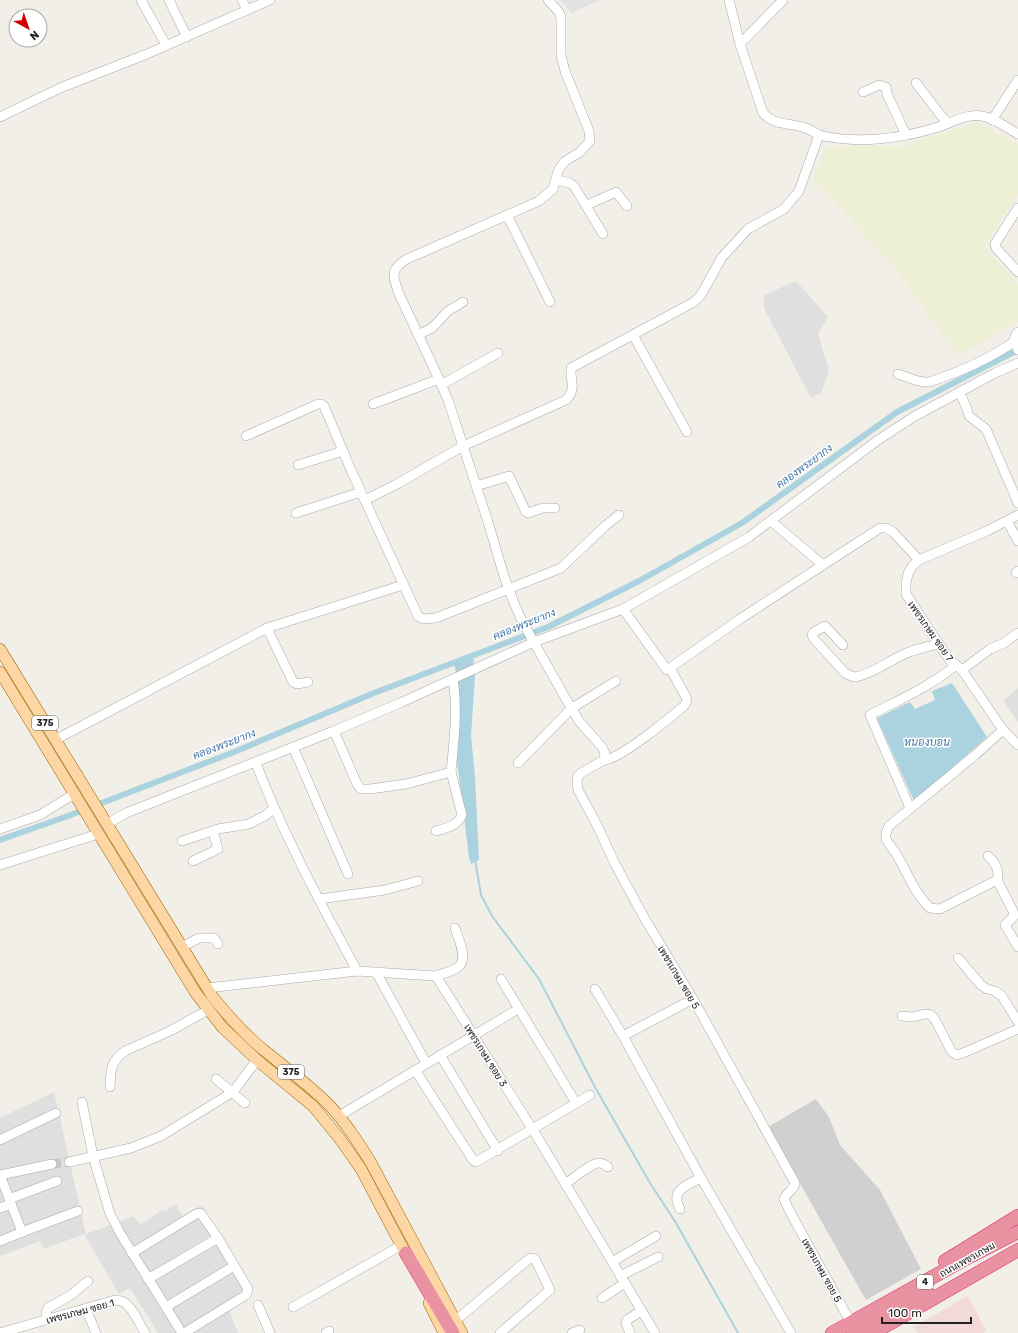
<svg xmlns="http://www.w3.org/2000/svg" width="1018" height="1333" font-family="Rubik,Sarabun,sans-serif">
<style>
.residential{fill:#e0dfdf}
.commercial{fill:#f2dad9}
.religious{fill:#d0d0d0}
.farmland{fill:#eef0d5}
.parking{fill:#e2e2e2}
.water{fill:#aad3df}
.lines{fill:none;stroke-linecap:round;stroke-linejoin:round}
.stream{stroke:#aad3df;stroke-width:2}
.canal{stroke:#aad3df;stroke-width:6}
.minor-tunnel{stroke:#c8c6c1;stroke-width:9;stroke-dasharray:9 4.5;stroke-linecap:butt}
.minor-casing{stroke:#a9a9a9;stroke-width:10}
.major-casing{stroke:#a06b00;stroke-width:12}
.highway-casing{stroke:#dc2a67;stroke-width:14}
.minor{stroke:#fff;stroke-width:9}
.major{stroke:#fcd6a4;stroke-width:11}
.highway{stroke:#e892a2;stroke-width:13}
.labels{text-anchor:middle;stroke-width:3;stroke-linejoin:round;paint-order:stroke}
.shield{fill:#fff;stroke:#646464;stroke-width:1}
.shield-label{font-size:9px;font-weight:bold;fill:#222}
.street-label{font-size:10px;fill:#222;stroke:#fff}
.water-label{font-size:11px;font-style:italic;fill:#4a7aab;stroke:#fff}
</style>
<rect width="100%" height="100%" fill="#f2efe9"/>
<g class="residential">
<polygon points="796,281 828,317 818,334 829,371 821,393 811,398 764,308 764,295"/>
<polygon points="1018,688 1018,722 1003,701"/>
<polygon points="54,1092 86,1234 134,1216 140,1225 164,1209 165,1211 176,1204 182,1216 202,1205 253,1292 228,1308 238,1333 158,1333 130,1288 119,1294 84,1234 44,1249 40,1241 0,1256 0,1118"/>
</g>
<polygon class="commercial" points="968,1296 986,1330 983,1333 918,1333 913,1327"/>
<polygon class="religious" points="816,1099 829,1117 840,1145 880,1190 921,1269 866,1300 768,1127"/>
<polygon class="farmland" points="977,122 1018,145 1018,194 984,247 1018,283 1018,322 957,356 902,277 813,178 826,147 903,146"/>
<polygon class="parking" points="560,0 599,0 572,13"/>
<g class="water">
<polygon points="473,655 475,677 471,736 475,777 479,860 471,864 469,857 457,761 459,725 458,683 454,663"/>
<polygon points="952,683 987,737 914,801 877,718 910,702 915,709 935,700 932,691"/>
</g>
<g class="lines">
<polyline class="stream" points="475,860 481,895 492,916 539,979 596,1089 650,1183 676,1223 738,1333"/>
<polyline class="canal" points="0,840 68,816 234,752 374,693 548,627 639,581 742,523 897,412 1018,350"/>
<polyline class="minor-tunnel" points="52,1164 69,1162"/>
<g class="minor-casing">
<g id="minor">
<polyline points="141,0 166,45"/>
<polyline points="169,0 187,37"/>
<polyline points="242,0 247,10"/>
<path d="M548,0L559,12L561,17V55L565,71L589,131L590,141L580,152L564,162L558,171L553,189L539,201L407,259C389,270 393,276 399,294L439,379L448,400L488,522L504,576L514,603L523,623L566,699L579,721L602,747L605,753L604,760L581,773L578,776L577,781L578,790L597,825L615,864L645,919L693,999L795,1183C794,1190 786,1193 784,1199L789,1210L851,1323"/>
<path d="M729,0L740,44L763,113C773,125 788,123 802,127C808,128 814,132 819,135"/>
<polyline points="740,44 783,0"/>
<polyline points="916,83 943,118 949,123"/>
<polyline points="863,92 879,85 886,87 887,94 906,135"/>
<polyline points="0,117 60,88 147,54 270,0"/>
<polyline points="992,120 1018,80"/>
<polyline points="557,180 570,183 574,186 603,234"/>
<polyline points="587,205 616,192 627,206"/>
<polyline points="1018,208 995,244 996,248 1018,272"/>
<polyline points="507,215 550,302"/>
<path d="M1018,332C1012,338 1015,343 1018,350"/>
<polyline points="418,335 432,328 448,311 463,302"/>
<polyline points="633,335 687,432"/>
<path d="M898,374C908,377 918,383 929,382C960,372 988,360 1015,341"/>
<polyline points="441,385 498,353"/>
<polyline points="959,392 966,406 969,416 986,429 1018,503"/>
<polyline points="373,404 439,379"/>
<polyline points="246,436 318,404 321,404 324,406 351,470 418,616 423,619 436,618 561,568 605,526 619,515"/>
<polyline points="298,465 343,451"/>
<polyline points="476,486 509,476 526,512 528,513 543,508 555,508"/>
<path d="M365,500L397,484L463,446L566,400C577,389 570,381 571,368L694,302L701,295L722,257L737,241L748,229L784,209L799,191L819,135C856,144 899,139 935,128C950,124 966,113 982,116C995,118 1007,128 1018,134"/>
<polyline points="296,513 361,492"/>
<polyline points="1018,515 987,531 919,560 913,565 908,574 906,583 906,594 944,652 950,660 962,670 1003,730 1018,745"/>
<polyline points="771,521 823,565"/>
<polyline points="1007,521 1018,541"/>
<polyline points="1016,573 1018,571"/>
<polyline points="623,609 749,537 878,440 915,416 995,373 1018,363"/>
<polyline points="267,628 293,682 297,684 308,682"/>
<path d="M843,645L825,626L814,632L812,635L814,639L845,673C849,675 852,677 856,677C871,674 885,664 898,657C911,650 924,647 939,644"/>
<polyline points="962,670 990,649 1004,643 1018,633"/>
<path d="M334,731L357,784L361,789H370L406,784L451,772L462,815C457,826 447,828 436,831"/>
<polyline points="55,740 267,628 403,585"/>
<polyline points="293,747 348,874"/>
<path d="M604,760C619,760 671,717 684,706L687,701L686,697L670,668"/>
<path d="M256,763C272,806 293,849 314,890C328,918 343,944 357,971"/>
<polyline points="518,763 572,708 616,681"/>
<path d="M451,772C454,741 458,710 453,679"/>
<path d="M910,808L870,715C899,700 931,686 956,665"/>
<polyline points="107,824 126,813 334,731 400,703 534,642 623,609 667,670 740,619 880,528 886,528 893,532 919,560"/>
<polyline points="0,829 40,815 74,794"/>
<polyline points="182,841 218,829 249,824 266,815 274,808"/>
<path d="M988,856C995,862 1000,871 997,880L1013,911L1014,916L1005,925L1018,947"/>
<polyline points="193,861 218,849 213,831"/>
<polyline points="0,865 98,834"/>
<path d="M997,880L940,909L930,908C915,894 908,874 898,857C895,850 888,845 886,838C885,834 887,830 889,826L974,756L1003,730"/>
<polyline points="319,899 385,890 418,881"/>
<polyline points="182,947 199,938 214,938 218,944"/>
<polyline points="958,958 981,985 987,989 995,991 1002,996 1018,1022"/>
<polyline points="376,972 426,1063"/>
<path d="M436,976C443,973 452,972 458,967C469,960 458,938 455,928"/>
<polyline points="501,979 576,1103"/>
<polyline points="207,988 357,971 436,976 533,1130 655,1333"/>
<polyline points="595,989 623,1036 701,1178 791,1333"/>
<path d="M902,1016C905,1016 909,1017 912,1017C920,1016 928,1010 934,1018L952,1052L957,1055L963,1053L1018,1029"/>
<polyline points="623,1036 693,999"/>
<polyline points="440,1055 498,1151"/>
<polyline points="415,1070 473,1160 476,1162 590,1095"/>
<polyline points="216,1079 245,1103"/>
<path d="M110,1087C111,1070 110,1062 125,1051L170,1031L208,1010"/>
<polyline points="82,1102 93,1156 110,1214 120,1233 182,1333"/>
<polyline points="339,1116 518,1009"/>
<polyline points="0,1140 56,1113"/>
<polyline points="69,1162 131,1148 161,1136 233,1092 257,1060"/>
<polyline points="0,1175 22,1232 78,1211"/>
<polyline points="0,1175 52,1164"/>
<path d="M565,1184C573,1179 591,1163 599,1163C603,1163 605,1165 608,1167"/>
<polyline points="9,1199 57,1181"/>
<polyline points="0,1208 11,1204"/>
<path d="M680,1209C678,1205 676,1199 677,1196C679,1186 694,1182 701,1178"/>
<polyline points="0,1241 22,1232"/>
<polyline points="132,1253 196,1214 200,1213 202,1215 218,1238"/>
<polyline points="612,1262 656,1236"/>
<polyline points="620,1276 658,1257"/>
<polyline points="148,1279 218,1238 248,1289 246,1295 184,1333"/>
<polyline points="602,1298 625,1283"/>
<polyline points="258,1305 270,1333"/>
<polyline points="166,1307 234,1266"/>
<polyline points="293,1307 402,1245"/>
<polyline points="86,1309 96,1333"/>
<polyline points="47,1320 46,1314 48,1308 71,1295 88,1281"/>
<polyline points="455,1321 530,1258 535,1259 550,1290 500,1333"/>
<path d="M0,1333L115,1300C117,1300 119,1300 121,1301C131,1303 140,1325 145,1333"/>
<polyline points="326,1333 329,1331"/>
<polyline points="572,1333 580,1330"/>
<polyline points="630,1333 626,1323 627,1320 641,1311"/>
</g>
</g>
<g class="major-casing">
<g id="major">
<path d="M0,649L212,996C228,1016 245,1035 265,1051C287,1069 311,1086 330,1106C346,1123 358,1142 370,1161L462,1333"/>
<polyline points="0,672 195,992 222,1027 257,1060 313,1106 340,1139 361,1169 409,1260"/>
<polyline points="429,1303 444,1333"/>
</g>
</g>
<g class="highway-casing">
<g id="highway">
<polyline points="406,1253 453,1333"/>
<polyline points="945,1261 1018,1216"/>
<polyline points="832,1333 967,1258 1018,1232"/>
<polyline points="853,1333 928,1293"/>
<polyline points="873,1333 1018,1250"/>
</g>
</g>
<use href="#minor" class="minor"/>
<use href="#major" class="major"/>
<use href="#highway" class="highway"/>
</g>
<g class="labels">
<g class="shield">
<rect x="32" y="716" width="26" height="14" rx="3"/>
<rect x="278" y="1065" width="26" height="14" rx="3"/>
<rect x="917" y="1275" width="16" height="14" rx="3"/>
</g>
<g class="shield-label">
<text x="45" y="726">375</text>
<text x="291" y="1075">375</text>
<text x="925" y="1285">4</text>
</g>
<g class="street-label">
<text transform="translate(931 631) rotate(55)" y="4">เพชรเกษม ซอย 7</text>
<text transform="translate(679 977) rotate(59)" y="4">เพชรเกษม ซอย 5</text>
<text transform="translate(486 1055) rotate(58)" y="4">เพชรเกษม ซอย 3</text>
<text transform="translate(967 1259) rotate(-29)" y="4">ถนนเพชรเกษม</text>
<text transform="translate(822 1270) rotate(61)" y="4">เพชรเกษม ซอย 5</text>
<text transform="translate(80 1311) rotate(-15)" y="4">เพชรเกษม ซอย 1</text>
</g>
<g class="water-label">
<text transform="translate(804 466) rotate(-36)" y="4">คลองพระยากง</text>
<text transform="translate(524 624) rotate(-22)" y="4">คลองพระยากง</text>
<text x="927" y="746">หนองบอน</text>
<text transform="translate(224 744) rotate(-21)" y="4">คลองพระยากง</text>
</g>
</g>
<g transform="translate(28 28) rotate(140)"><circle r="19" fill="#ffffff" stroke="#a7a7a7"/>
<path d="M0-3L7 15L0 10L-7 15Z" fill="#d40000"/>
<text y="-6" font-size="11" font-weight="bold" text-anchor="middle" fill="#222222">N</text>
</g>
<path d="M882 1317v6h89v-6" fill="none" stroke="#222222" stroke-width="2"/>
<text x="888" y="1317" font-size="12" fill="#222222" stroke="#ffffff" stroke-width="3" paint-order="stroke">100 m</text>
</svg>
